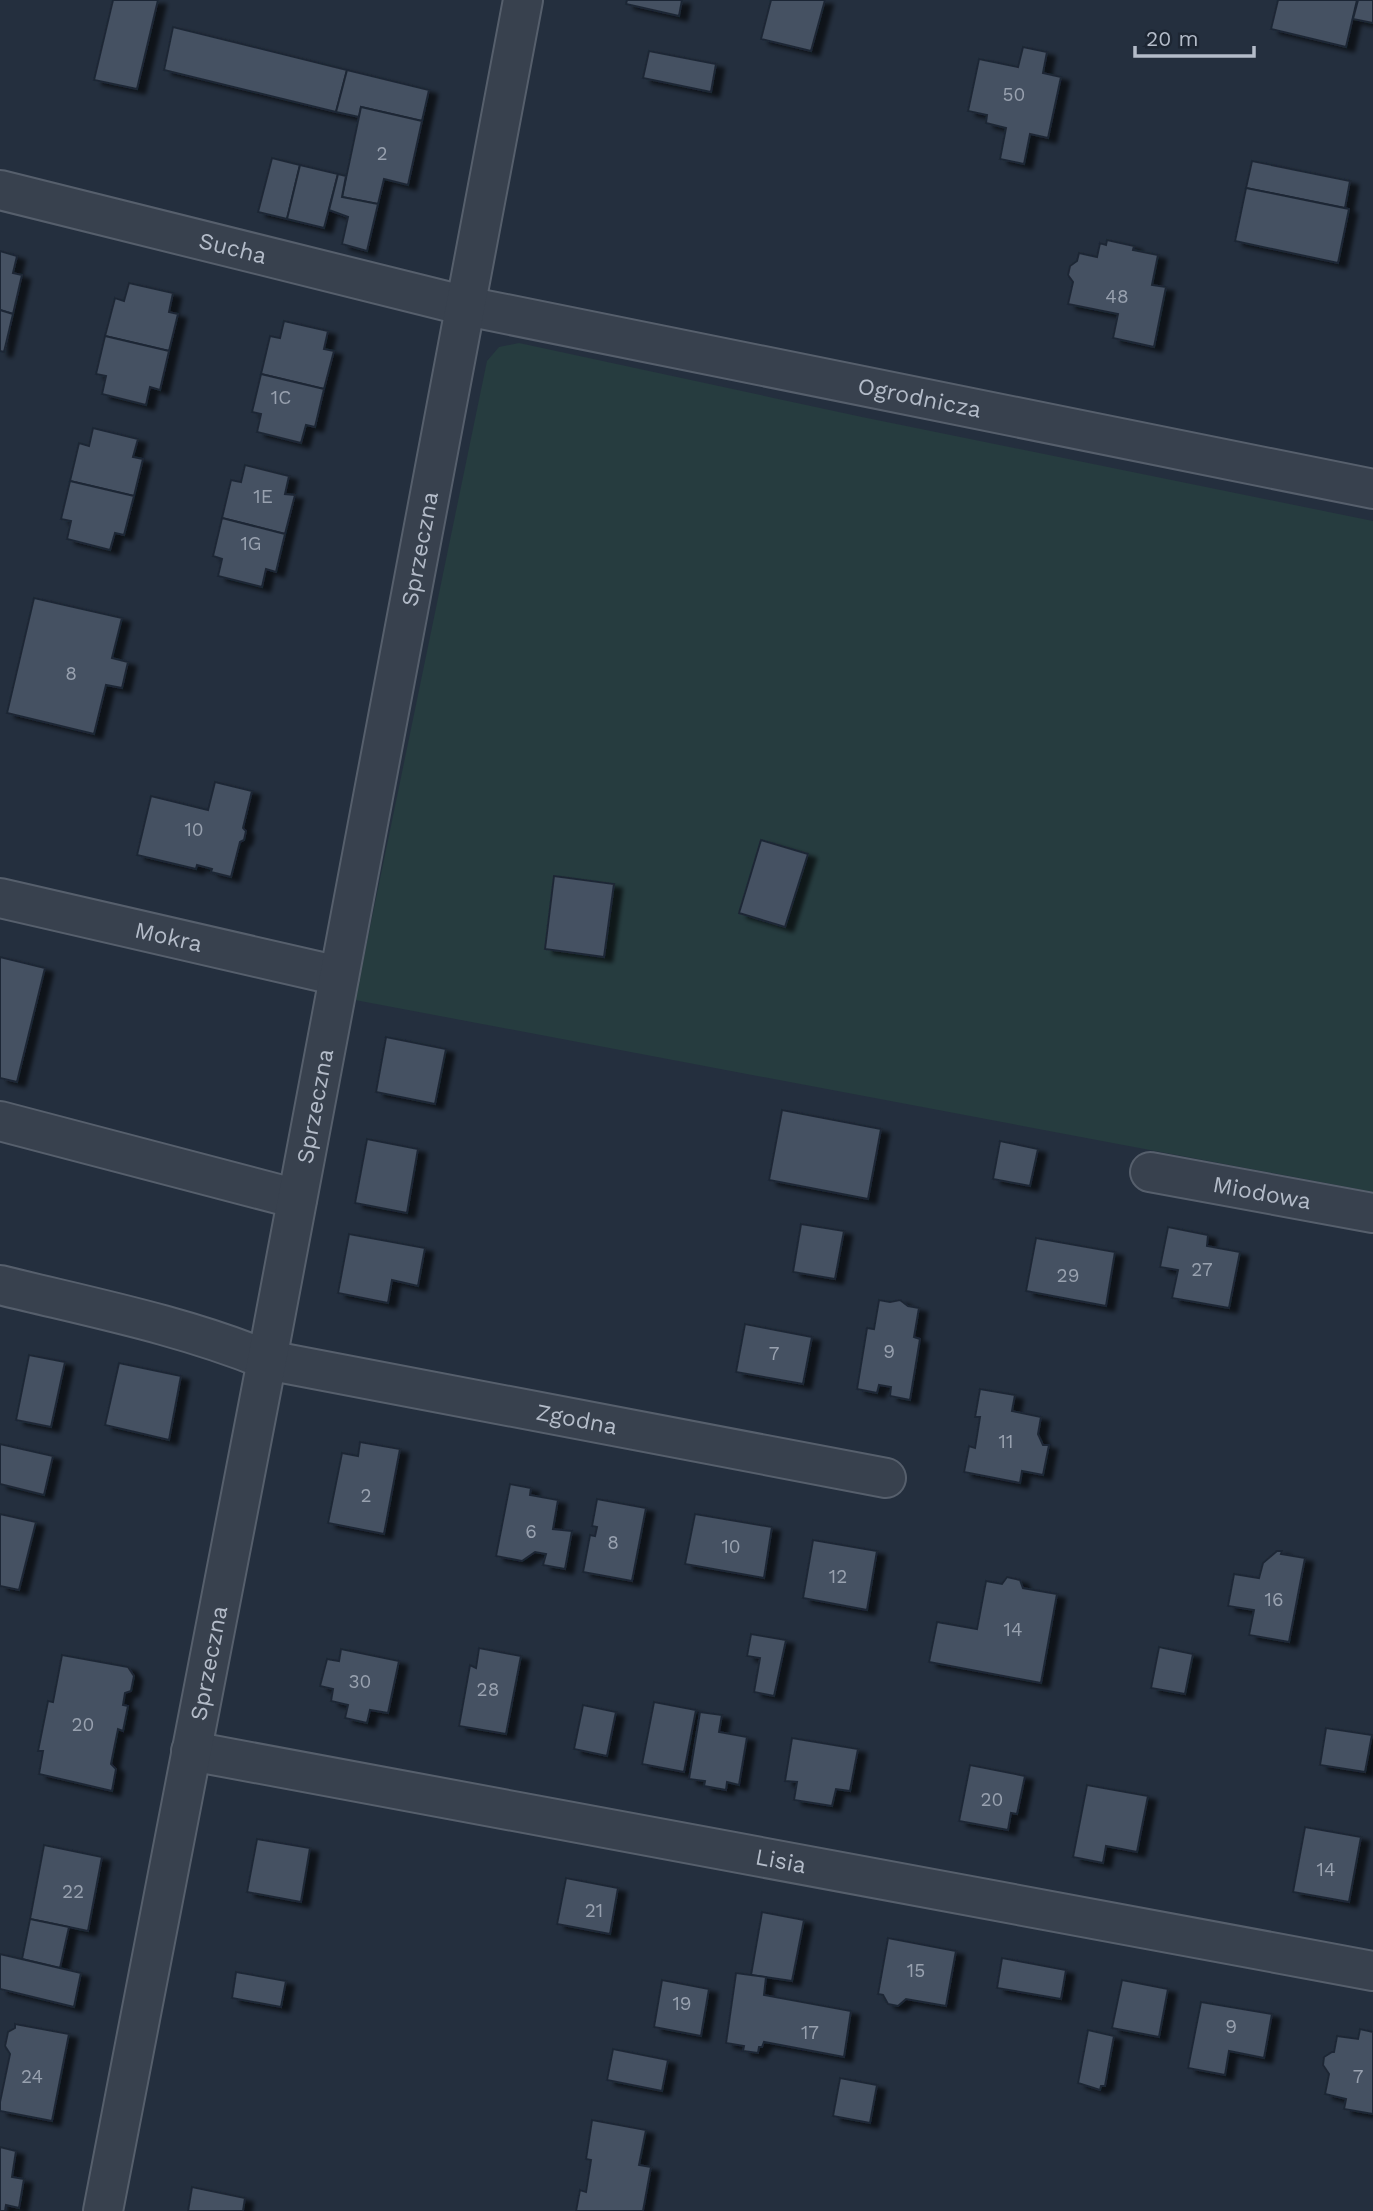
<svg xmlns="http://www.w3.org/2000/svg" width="1373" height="2211" font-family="'Work Sans',sans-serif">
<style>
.green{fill:#263c3f}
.building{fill:#455162;stroke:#1f2835;stroke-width:2;filter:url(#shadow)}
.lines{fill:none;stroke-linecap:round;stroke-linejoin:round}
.minor-casing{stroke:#565f6c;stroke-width:42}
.minor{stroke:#38414e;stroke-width:38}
.labels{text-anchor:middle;stroke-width:5;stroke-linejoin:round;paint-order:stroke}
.number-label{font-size:19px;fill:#98a1af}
.street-label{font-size:23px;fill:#b4bcc9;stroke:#1d2633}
</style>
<defs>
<filter id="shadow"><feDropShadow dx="8" dy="4.5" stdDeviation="2" flood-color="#0009"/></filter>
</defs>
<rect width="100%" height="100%" fill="#242f3e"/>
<polygon class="green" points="519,343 862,417 1373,521 1373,1192 355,1000 487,361 499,347"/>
<g class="building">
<polygon points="113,0 158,0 137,89 94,80"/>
<polygon points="627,0 682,0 679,16 626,4"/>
<polygon points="771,0 825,0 811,51 761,39"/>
<polygon points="1278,0 1357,0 1346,47 1271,29"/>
<polygon points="1358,0 1373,0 1373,23 1353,19"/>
<polygon points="173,27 347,70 336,112 164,70"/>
<polygon points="1023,47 1047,52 1043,73 1061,77 1048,138 1030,134 1024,164 1000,159 1006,128 986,123 987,115 968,111 979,59 1018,67"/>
<polygon points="649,51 716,64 711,92 643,78"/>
<polygon points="347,70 429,90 422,121 361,107 359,117 336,112"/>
<polygon points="361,107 422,121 408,185 384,179 378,204 342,197"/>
<polygon points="272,158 300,165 287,219 258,212"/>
<polygon points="1252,161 1350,181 1345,208 1246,188"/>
<polygon points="300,165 338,174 324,228 287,219"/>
<polygon points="338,174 346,176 342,197 378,204 367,251 342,244 348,217 329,210"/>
<polygon points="1246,188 1349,209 1338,263 1235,241"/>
<polygon points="1107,240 1134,246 1133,250 1158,255 1152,285 1166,287 1154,347 1113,338 1118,314 1068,304 1073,282 1068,275 1070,266 1077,261 1079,253 1097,257 1100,243 1106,245"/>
<polygon points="0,251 17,256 13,273 22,275 13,314 0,310"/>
<polygon points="129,283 173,293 169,312 178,314 169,351 105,336 115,298 124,301"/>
<polygon points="0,310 13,314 4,352 0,351"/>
<polygon points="284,321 328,331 324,349 334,351 324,389 261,374 270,336 280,338"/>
<polygon points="105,336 169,351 160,390 150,387 146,405 102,394 106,376 96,374"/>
<polygon points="261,374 324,389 315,427 306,425 301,443 257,432 261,414 252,412"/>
<polygon points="93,428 138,439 133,457 143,459 134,496 70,481 79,443 89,446"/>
<polygon points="245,465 289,476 285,494 295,495 285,534 222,518 231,480 241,482"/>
<polygon points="70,481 134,496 124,535 115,533 110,550 67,539 71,521 61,519"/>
<polygon points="222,518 285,534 276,572 266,569 262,587 218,576 222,559 213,556"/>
<polygon points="34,598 122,618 112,658 128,662 122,688 106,685 94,734 7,713"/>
<polygon points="215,782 252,791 243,828 246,831 244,840 240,842 231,877 211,872 212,869 197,865 196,869 137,855 151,796 208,810"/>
<polygon points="761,840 808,854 785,927 739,913"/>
<polygon points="554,876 614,884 604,957 545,949"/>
<polygon points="0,957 45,968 17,1082 0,1078"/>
<polygon points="386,1037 446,1049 435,1104 376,1092"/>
<polygon points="782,1110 881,1129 868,1199 769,1180"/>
<polygon points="367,1139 418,1149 407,1213 355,1203"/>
<polygon points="1000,1141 1038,1149 1030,1186 993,1179"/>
<polygon points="801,1224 844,1231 835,1279 793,1272"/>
<polygon points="1168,1227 1208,1235 1207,1246 1240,1252 1229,1308 1172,1298 1178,1270 1160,1267"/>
<polygon points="349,1234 425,1248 418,1286 392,1280 388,1303 338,1293"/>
<polygon points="1036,1238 1115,1252 1106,1306 1026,1291"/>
<polygon points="879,1300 890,1302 900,1300 908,1306 919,1308 914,1337 920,1339 910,1400 890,1396 891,1387 879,1385 877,1393 857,1389 867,1328 874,1329"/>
<polygon points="745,1324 812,1337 803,1384 736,1372"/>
<polygon points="29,1355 65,1362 51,1427 16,1420"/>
<polygon points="119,1363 181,1376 169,1440 105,1425"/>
<polygon points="980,1389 1015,1395 1012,1411 1041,1417 1038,1434 1043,1445 1049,1445 1043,1475 1022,1471 1020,1483 964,1472 969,1446 975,1448 980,1417 975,1417"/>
<polygon points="360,1442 400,1449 384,1534 328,1523 342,1453 358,1456"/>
<polygon points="0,1444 53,1456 44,1495 0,1484"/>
<polygon points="510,1484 531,1488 530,1495 558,1500 553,1529 572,1531 565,1569 543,1565 546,1554 535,1552 522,1561 496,1556"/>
<polygon points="597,1499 646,1508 632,1581 583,1572 590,1535 595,1536 597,1527 592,1526"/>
<polygon points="0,1514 36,1522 19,1590 0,1586"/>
<polygon points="695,1514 772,1527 764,1578 685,1564"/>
<polygon points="813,1540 877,1551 867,1610 803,1598"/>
<polygon points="1277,1551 1282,1551 1281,1554 1305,1558 1289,1642 1249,1635 1254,1610 1228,1606 1234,1574 1259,1578 1263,1563"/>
<polygon points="1007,1577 1020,1580 1023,1588 1057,1594 1041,1683 929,1662 937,1622 977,1629 986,1581 1002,1584"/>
<polygon points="751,1634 786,1640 774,1696 754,1692 760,1658 747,1656"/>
<polygon points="1159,1647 1193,1654 1185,1694 1151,1688"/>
<polygon points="479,1648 521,1656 506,1734 459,1726 470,1665 476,1668"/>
<polygon points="341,1649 399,1661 388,1713 370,1710 367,1723 345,1718 348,1705 331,1701 333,1689 320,1686 327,1659 339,1661"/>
<polygon points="62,1655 128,1667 134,1676 131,1691 125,1693 123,1705 128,1706 123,1731 118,1729 111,1764 116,1769 112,1791 39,1774 43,1751 38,1751 48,1701 53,1702"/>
<polygon points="654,1702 696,1710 684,1772 642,1764"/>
<polygon points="583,1705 616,1712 607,1756 574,1749"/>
<polygon points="700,1712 722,1715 719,1732 747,1737 739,1785 727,1782 726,1790 704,1786 705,1781 689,1779"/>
<polygon points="1326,1728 1372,1735 1365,1772 1320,1765"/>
<polygon points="792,1738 858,1749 850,1791 836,1789 832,1806 794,1800 797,1782 785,1781"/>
<polygon points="970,1765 1025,1776 1017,1814 1011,1813 1008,1830 959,1821"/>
<polygon points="1087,1785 1148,1796 1137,1852 1106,1846 1103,1863 1073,1857"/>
<polygon points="1305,1827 1361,1837 1349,1902 1293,1892"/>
<polygon points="257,1839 310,1848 301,1902 247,1892"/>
<polygon points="44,1845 102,1857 88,1931 30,1919"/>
<polygon points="566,1878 618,1888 610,1934 557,1924"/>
<polygon points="762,1912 804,1920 792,1981 751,1975"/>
<polygon points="30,1919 69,1927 60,1968 22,1959"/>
<polygon points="888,1938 956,1951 946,2006 906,1999 898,2006 888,2004 883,1995 878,1994"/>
<polygon points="0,1954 81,1973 74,2007 0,1989"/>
<polygon points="1002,1958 1066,1970 1061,1999 997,1988"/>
<polygon points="236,1972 286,1981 281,2007 232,1998"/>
<polygon points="736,1973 766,1977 764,1995 851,2011 844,2057 764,2042 762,2047 759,2047 758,2053 743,2051 744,2046 726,2043"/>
<polygon points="662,1980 709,1989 701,2036 654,2027"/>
<polygon points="1122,1980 1168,1989 1159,2037 1112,2028"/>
<polygon points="1201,2002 1272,2014 1264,2058 1229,2051 1225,2075 1188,2068"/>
<polygon points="15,2024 69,2034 52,2121 0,2111 0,2102 10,2054 5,2046 8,2032 15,2028"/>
<polygon points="1360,2029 1373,2032 1373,2114 1344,2109 1346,2099 1325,2094 1329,2074 1323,2065 1324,2057 1332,2052 1334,2052 1337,2036 1358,2039"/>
<polygon points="1088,2030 1114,2036 1105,2086 1101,2086 1100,2090 1078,2083"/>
<polygon points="613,2049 668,2060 662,2091 607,2080"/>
<polygon points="840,2078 877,2085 870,2123 833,2116"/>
<polygon points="592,2120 646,2130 639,2165 651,2167 643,2211 576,2211 580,2190 586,2192 591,2160 586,2159"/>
<polygon points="0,2147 16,2151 12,2177 24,2179 19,2208 6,2205 5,2211 0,2211"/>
<polygon points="192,2187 245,2198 243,2211 188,2211"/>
</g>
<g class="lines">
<g class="minor-casing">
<g id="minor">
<path id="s1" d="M0,190L466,306L1373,489"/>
<path id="s2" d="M0,898L339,976"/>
<polyline points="0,1121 297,1199"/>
<path id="s3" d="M1150,1172L1373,1213"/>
<path id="s4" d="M0,1285C89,1307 182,1325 267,1360L886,1478"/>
<path id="s5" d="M191,1751L1373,1971"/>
<path id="s6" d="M103,2211L267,1360L523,0"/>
</g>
</g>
<use href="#minor" class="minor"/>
</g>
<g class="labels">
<g class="number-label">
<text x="1014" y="101">50</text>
<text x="382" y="160">2</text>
<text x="1117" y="303">48</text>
<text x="281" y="404">1C</text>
<text x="263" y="503">1E</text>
<text x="251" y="550">1G</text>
<text x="71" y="680">8</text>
<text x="194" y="836">10</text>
<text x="1202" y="1276">27</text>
<text x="1068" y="1282">29</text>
<text x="889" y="1358">9</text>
<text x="774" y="1360">7</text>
<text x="1006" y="1448">11</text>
<text x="366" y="1502">2</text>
<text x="531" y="1538">6</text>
<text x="613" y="1549">8</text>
<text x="731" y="1553">10</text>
<text x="838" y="1583">12</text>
<text x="1274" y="1606">16</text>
<text x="1013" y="1636">14</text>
<text x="360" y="1688">30</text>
<text x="488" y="1696">28</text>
<text x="83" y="1731">20</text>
<text x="992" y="1806">20</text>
<text x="1326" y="1876">14</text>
<text x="73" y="1898">22</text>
<text x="594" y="1917">21</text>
<text x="916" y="1977">15</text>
<text x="682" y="2010">19</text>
<text x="1231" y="2033">9</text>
<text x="810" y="2039">17</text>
<text x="32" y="2083">24</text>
<text x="1358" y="2083">7</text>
</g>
<g class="street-label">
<text dy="8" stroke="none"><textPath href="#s1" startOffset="240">Sucha</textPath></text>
<text dy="8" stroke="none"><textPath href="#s1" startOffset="943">Ogrodnicza</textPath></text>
<text dy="8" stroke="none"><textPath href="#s6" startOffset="1692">Sprzeczna</textPath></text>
<text dy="8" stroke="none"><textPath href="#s2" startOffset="173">Mokra</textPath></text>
<text dy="8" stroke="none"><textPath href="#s6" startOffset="1125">Sprzeczna</textPath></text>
<text dy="8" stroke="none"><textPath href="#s3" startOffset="114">Miodowa</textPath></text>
<text dy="8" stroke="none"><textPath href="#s4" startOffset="593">Zgodna</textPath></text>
<text dy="8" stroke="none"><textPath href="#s6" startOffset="558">Sprzeczna</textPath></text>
<text dy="8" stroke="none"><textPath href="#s5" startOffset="600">Lisia</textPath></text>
</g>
</g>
<path d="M1135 46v10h119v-10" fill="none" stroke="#b4bcc9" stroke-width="3.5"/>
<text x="1146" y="46" font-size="21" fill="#b4bcc9" stroke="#1d2633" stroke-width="5" paint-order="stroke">20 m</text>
</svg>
